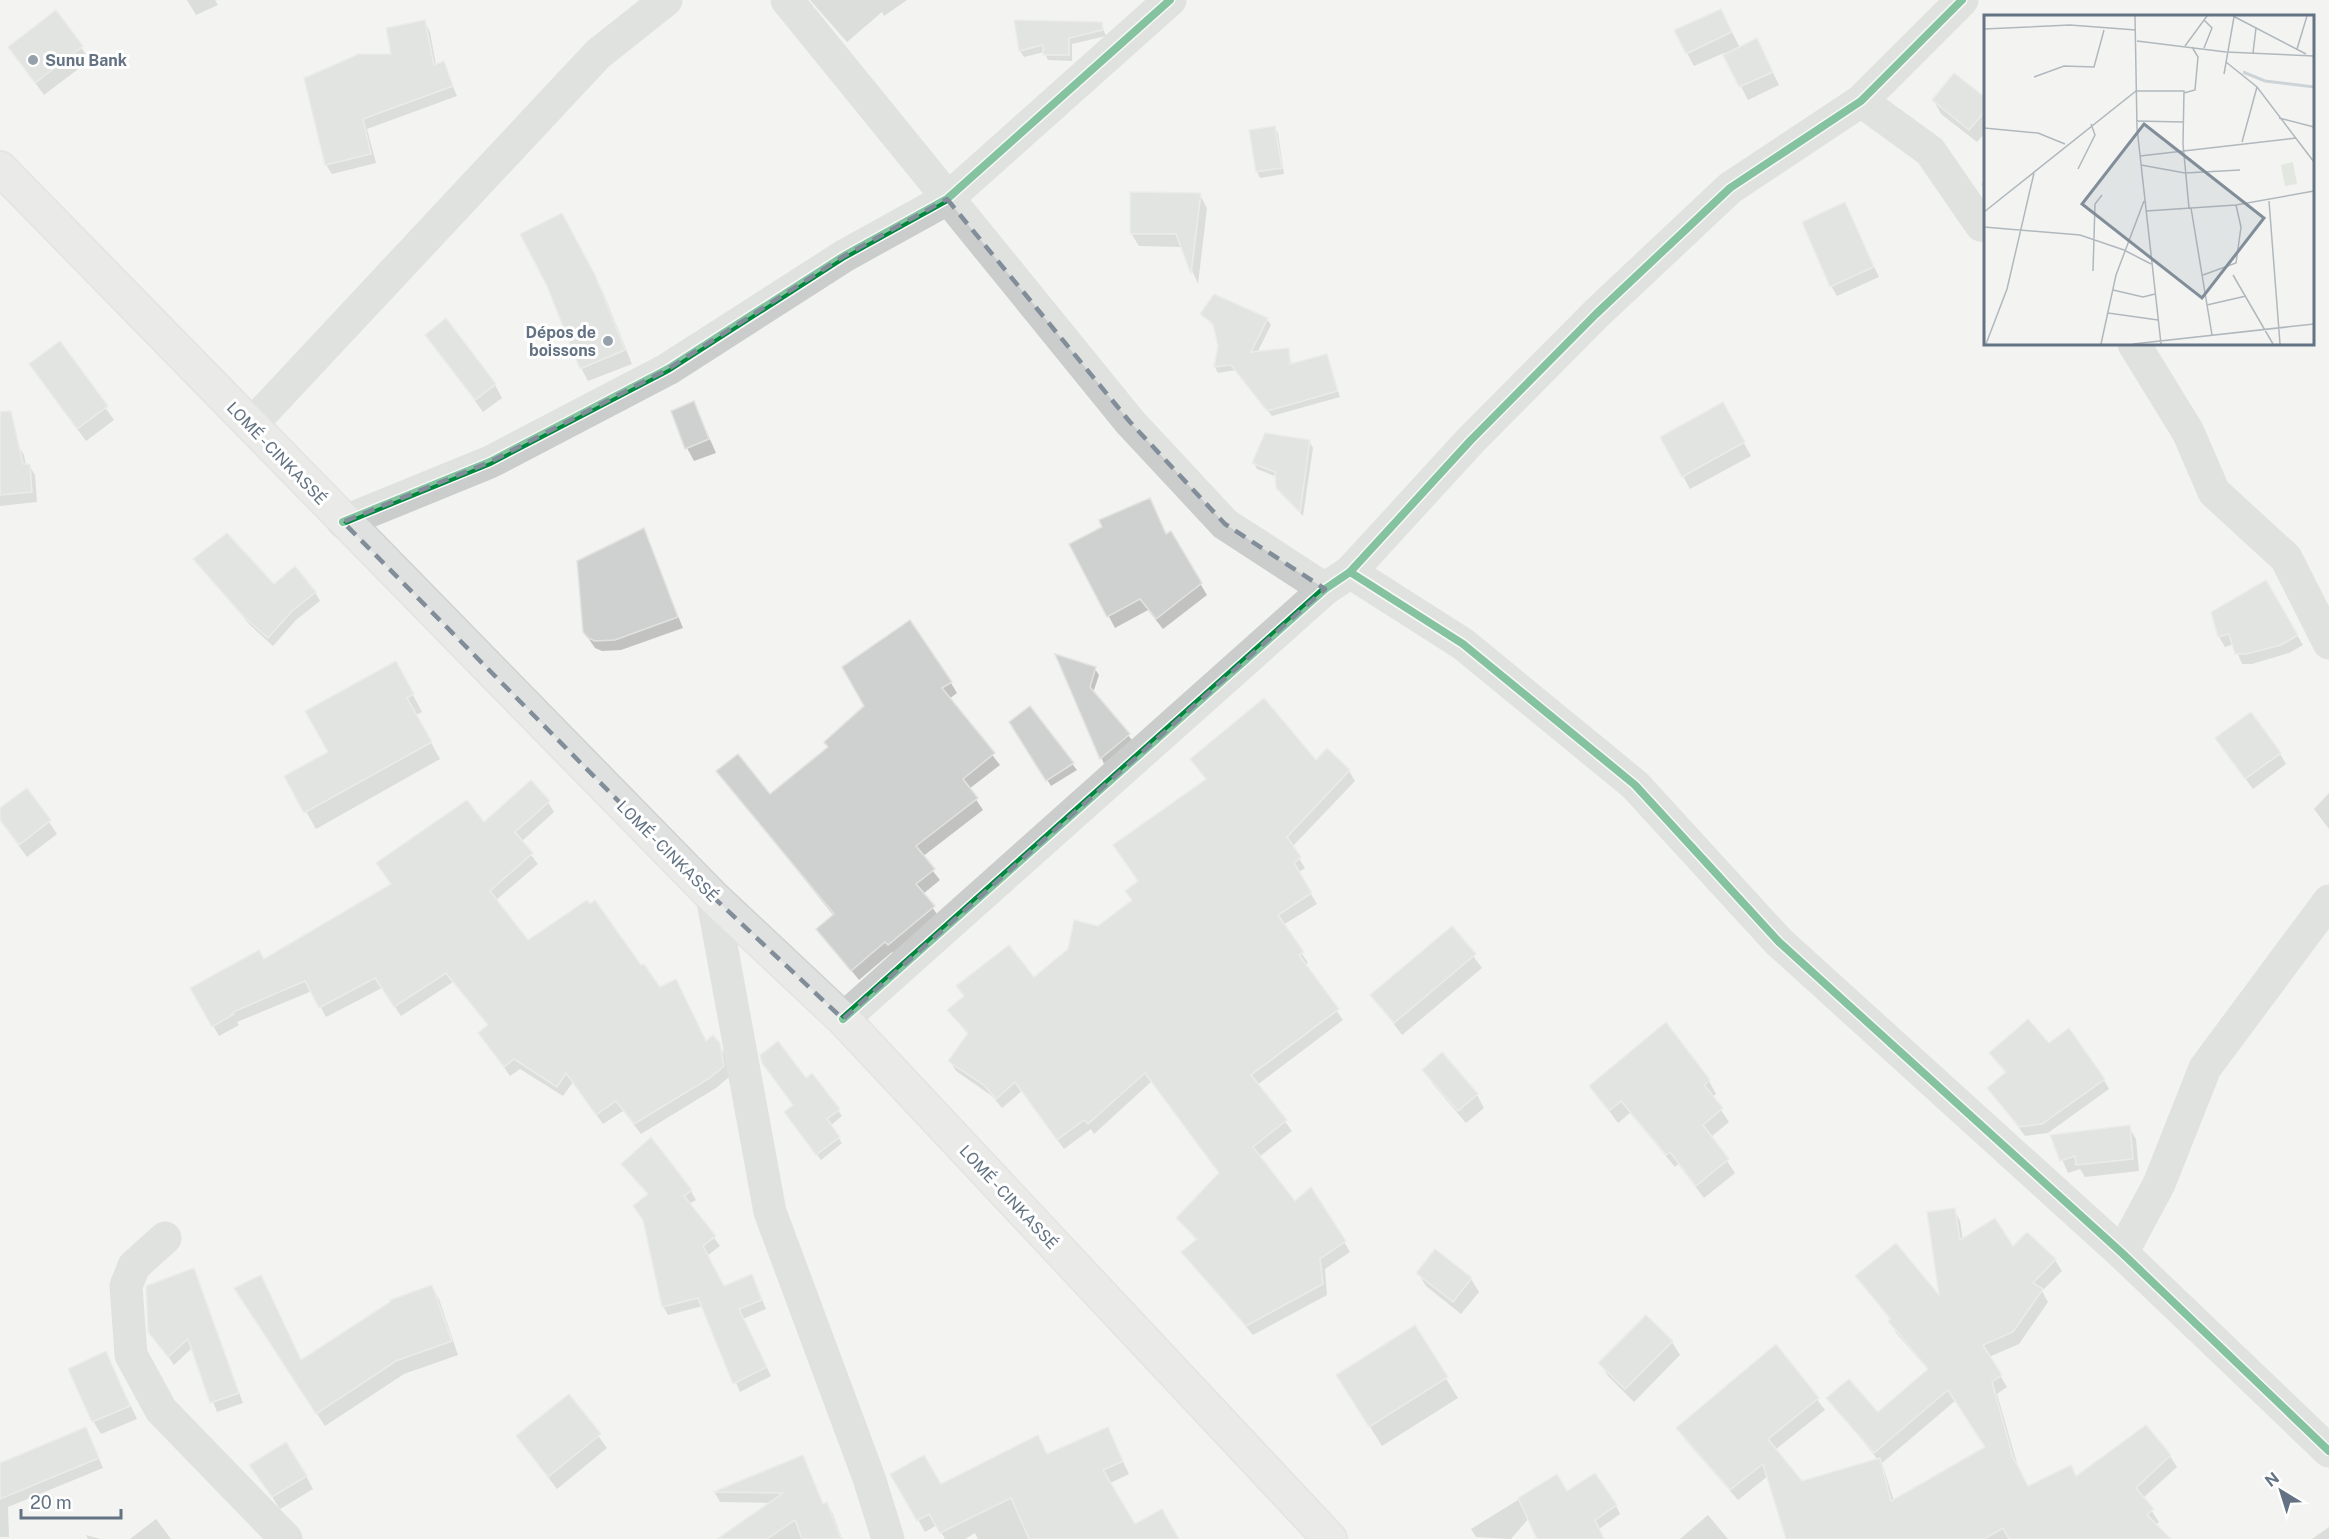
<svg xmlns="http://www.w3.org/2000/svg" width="2329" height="1539" font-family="'Public Sans',sans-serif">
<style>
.shadow{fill:#0003;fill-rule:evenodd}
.building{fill:#cfd0d0;stroke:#e2e3e1;stroke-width:1.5}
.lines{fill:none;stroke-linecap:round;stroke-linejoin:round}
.trunk-casing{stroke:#d0d1d0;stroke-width:36}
.minor{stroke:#cbcdcd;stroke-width:33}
.trunk{stroke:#dfe0e0;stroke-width:33}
.cycleway-casing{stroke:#fff;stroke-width:11}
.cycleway{stroke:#00873e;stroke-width:8}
.marked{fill:none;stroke:#818e9a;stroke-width:4.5;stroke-dasharray:12 8;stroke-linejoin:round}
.poi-dot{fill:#95a0aa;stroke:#fff;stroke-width:2}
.labels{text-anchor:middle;stroke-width:6;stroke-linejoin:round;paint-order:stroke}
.poi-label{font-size:16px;font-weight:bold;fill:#637383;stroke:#fff;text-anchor:start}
.street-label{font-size:16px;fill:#637383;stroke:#fff}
.inset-river{fill:none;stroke:#cdd4d7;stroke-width:3}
.inset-road{fill:none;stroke:#b0b8be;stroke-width:1.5}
.view{fill:#818e9a;fill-opacity:0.15;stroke:#818e9a;stroke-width:3}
.inset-edge{fill:none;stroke:#637383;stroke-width:3}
</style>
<rect width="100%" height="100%" fill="#f3f4f1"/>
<g class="shadow">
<polygon points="187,0 215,0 218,5 196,15"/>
<polygon points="810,0 907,0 884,16 882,12 847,42"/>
<polygon points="1721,10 1740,48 1757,40 1779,85 1748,100 1724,53 1694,66 1687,53"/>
<polygon points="56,12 90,60 44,95 10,48"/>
<polygon points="1016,21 1101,23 1106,36 1072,44 1072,61 1048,60 1044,52 1024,57 1020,51"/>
<polygon points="425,22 430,32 436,65 443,63 457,96 367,129 376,163 332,174 326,165 306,79 392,55"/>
<polygon points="1986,100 1986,132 1977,142 1941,114 1934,101"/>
<polygon points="1274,127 1278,133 1284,174 1260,178 1257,172"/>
<polygon points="1986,181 1986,191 1981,184"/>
<polygon points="1200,195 1207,208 1198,284 1182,247 1139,246 1131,233"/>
<polygon points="1845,204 1879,277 1837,296 1831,286"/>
<polygon points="569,227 603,292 632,364 588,381 581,368"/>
<polygon points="1202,314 1267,319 1271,325 1257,353 1288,350 1292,365 1326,356 1340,397 1272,416 1236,370 1218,373 1215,367 1219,346 1215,328"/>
<polygon points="427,335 495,385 502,398 483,412"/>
<polygon points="60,343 114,420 86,441 39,377"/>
<polygon points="694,403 716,453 694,461 687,448"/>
<polygon points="1729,416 1751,456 1690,489 1662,437"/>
<polygon points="0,438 18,445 24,455 26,465 29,465 35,475 37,502 0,506"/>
<polygon points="1309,441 1313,448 1303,516 1281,494 1277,488 1277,477 1257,469 1254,463"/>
<polygon points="1149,499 1166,536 1170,533 1207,595 1163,629 1148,610 1115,628 1071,545"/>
<polygon points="643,530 683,628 621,650 602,651 595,648 584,632"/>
<polygon points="195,560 274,586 315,592 320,601 296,620 273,646 250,625"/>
<polygon points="2266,582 2303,645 2289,653 2252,664 2242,664 2234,644 2225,647 2219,637 2213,613"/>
<polygon points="1057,655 1095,669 1099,675 1093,693 1132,740 1104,764"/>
<polygon points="405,680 422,712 416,715 440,759 316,829 286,776 330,752"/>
<polygon points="951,683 957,693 949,699 1000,765 969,789 983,810 922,857 940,880 923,894 939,917 895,955 892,952 859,980 818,929 834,916 718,772 770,796 829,749"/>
<polygon points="1029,708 1077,770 1051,786 1011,722"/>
<polygon points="2217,739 2280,754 2286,764 2253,789"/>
<polygon points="1327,750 1349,771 1355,781 1292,847 1305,868 1298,873 1317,904 1283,925 1308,963 1304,965 1343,1020 1257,1085 1292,1131 1259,1157 1294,1203 1344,1242 1350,1252 1325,1269 1327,1295 1253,1335 1183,1252 1197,1241 1177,1218 1220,1174 1151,1082 1094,1134 1091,1129 1064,1149 1022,1091 1002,1108 992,1096 956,1071 950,1061 968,1035 949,1010 965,997 958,986 1034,979 1133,902 1140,882 1207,781 1192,760 1316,763"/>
<polygon points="27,790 57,834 27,857 0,820 0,810"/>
<polygon points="2329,793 2329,829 2314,809"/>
<polygon points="548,802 554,812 521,842 538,864 495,901 528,943 641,968 706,1043 719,1044 725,1055 729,1077 716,1088 641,1134 623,1111 603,1124 573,1082 563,1096 520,1069 510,1076 480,1033 489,1026 453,982 401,1016 382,988 326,1017 312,991 237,1022 239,1025 219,1036 192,989 264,961 392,885 484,824"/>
<polygon points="1452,928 1482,968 1402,1035 1372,995"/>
<polygon points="2049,1045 2104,1080 2109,1089 2048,1133 2025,1136 1989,1088 2006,1074 1991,1053"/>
<polygon points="1424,1070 1477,1095 1484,1108 1466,1123 1432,1083"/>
<polygon points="812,1075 842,1116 830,1126 842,1143 821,1160 790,1118 806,1080"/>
<polygon points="1709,1081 1716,1094 1712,1097 1729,1122 1711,1137 1735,1173 1704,1198 1678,1164 1675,1167 1630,1113 1618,1123 1591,1086"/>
<polygon points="2129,1127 2136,1139 2139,1171 2085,1177 2080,1169 2068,1173 2052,1136"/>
<polygon points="651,1139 691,1191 696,1200 689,1204 720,1246 707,1256 723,1287 756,1284 766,1309 743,1319 771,1376 740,1392 703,1306 668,1315 663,1306 649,1196 623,1164"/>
<path d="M1954,1209L1960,1221L1963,1240L2013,1248L2055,1260L2062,1271L2042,1291L2048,1302L2019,1344L1989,1357L2007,1387L1997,1394L2019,1470L2028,1488L2170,1456L2177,1467L2143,1498L2159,1522L2155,1525L2169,1539H1787L1768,1476L1738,1500L1685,1440L1678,1428L1776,1346L1825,1410L1775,1450L1801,1483L1878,1460L1828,1398L1878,1415L1929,1371L1896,1333L1891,1321L1857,1276L1942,1300ZM1955,1401L1987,1448L1894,1501L1882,1463Z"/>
<polygon points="193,1270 243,1403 217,1412 192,1348 174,1365 150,1331"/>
<polygon points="1418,1273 1471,1279 1479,1292 1461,1314 1426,1286"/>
<polygon points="432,1287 439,1299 458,1355 404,1374 325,1426 243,1301 268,1290 302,1361"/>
<polygon points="1646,1317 1672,1342 1680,1355 1634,1402 1608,1376 1600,1363"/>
<polygon points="1414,1327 1458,1398 1382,1446 1350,1395"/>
<polygon points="106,1353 137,1419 101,1434 93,1421"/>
<polygon points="569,1396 607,1448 557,1489 518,1437"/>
<polygon points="86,1429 103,1468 8,1507 9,1537 0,1537 0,1464"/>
<polygon points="1107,1429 1129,1474 1106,1485 1080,1441"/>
<polygon points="1048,1456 1092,1539 978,1539 975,1533 965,1539 945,1539 937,1525 925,1532 892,1474 940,1486"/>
<polygon points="803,1457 824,1505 827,1504 833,1514 842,1539 719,1539 771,1503 720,1502 715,1493"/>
<polygon points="251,1465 306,1476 313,1489 280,1509"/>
<polygon points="1557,1476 1567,1493 1616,1506 1620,1514 1599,1529 1604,1539 1538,1539 1529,1518 1511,1539 1476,1537 1471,1529"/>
<polygon points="1708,1515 1728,1539 1680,1539"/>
<polygon points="156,1519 171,1539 130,1539"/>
<polygon points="2329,1527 2329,1539 2312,1539"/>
<polygon points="86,1535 100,1539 88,1539"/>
</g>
<g class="building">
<polygon points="1721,9 1732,32 1686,54 1674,30"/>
<polygon points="56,10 83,46 35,83 8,47"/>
<polygon points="425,20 434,65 444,61 453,86 363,119 371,154 325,165 304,78 359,54 391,54 386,28"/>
<polygon points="1014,20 1102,22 1103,30 1069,38 1069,55 1043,55 1043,45 1019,51"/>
<polygon points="1757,38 1773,72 1739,87 1723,55"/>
<polygon points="1954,73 1986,98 1986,110 1969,130 1932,100"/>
<polygon points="1275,126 1282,168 1256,172 1249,130"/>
<polygon points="1130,192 1201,193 1191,274 1176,234 1130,234"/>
<polygon points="1845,202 1874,267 1830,287 1802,222"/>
<polygon points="562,213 596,277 625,350 580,369 547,286 520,234"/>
<polygon points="1214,294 1268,318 1251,352 1289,348 1290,364 1327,354 1338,391 1267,411 1231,365 1214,367 1218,346 1213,324 1200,314"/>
<polygon points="446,318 496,384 475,400 425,335"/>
<polygon points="60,341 108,406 77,429 29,364"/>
<polygon points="694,401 709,439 685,449 671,411"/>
<polygon points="1723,402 1745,442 1682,477 1660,437"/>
<polygon points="11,411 23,464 30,464 32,492 0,495 0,412"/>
<polygon points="1265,433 1310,440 1300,512 1276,488 1275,472 1252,463"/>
<polygon points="1150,498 1166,534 1171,531 1202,583 1156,619 1140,599 1107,617 1069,544 1102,527 1099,520"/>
<polygon points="644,528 678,617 615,640 595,641 588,638 583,632 577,561"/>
<polygon points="227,533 274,584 295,566 316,592 292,611 268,638 243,616 193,559"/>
<polygon points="2266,580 2298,635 2281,645 2246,654 2235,654 2229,634 2218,637 2211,612"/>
<polygon points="910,620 952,682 942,688 995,753 963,779 978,798 916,846 935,869 916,884 935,906 888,945 885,942 851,971 816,929 834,914 716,771 738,754 770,794 828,747 824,742 864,706 842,667"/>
<polygon points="1055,654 1096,667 1090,687 1130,734 1100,759"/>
<polygon points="396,661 414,694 407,698 432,742 304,813 284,776 328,752 305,711"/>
<polygon points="1264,698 1316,760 1327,748 1350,770 1287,837 1301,857 1294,863 1312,893 1278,915 1304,952 1299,955 1339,1009 1251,1075 1287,1120 1253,1147 1295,1201 1311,1187 1346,1241 1320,1259 1323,1284 1246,1326 1181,1252 1197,1239 1176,1218 1219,1173 1145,1073 1088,1124 1084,1120 1057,1140 1015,1082 996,1099 985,1086 948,1061 968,1033 947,1010 964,996 956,986 1009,945 1034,977 1068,949 1074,920 1098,926 1132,900 1125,891 1138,881 1113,845 1206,779 1190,759"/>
<polygon points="1030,706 1074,763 1046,781 1009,722"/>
<polygon points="2251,712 2281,753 2245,779 2215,738"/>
<polygon points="531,780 550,801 515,832 533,853 490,891 528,940 587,900 590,904 595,900 641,965 644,964 660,987 676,979 706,1041 713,1035 720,1043 724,1066 710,1078 634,1124 616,1101 596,1115 566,1073 557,1087 514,1059 504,1067 478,1033 488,1025 446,973 394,1007 375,978 319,1008 305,981 233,1012 234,1014 212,1027 190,988 259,950 264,959 391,884 376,863 467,800 484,822"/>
<polygon points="27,788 51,820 19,845 0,820 0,808"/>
<polygon points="1452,926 1476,954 1394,1023 1370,995"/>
<polygon points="2028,1019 2049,1043 2069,1028 2105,1079 2042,1124 2019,1127 1987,1088 2006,1072 1989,1053"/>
<polygon points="1666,1022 1710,1080 1704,1085 1723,1108 1703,1125 1729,1159 1696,1186 1670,1152 1666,1155 1621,1101 1609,1111 1589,1086"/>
<polygon points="778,1041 806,1078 812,1073 840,1109 827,1119 840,1137 816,1155 784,1112 793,1105 762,1063 760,1055"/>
<polygon points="1442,1052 1478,1094 1458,1111 1422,1070"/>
<polygon points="2130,1125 2133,1159 2076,1165 2075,1156 2060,1161 2050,1135"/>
<polygon points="651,1137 692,1190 684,1196 716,1236 703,1246 724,1286 752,1274 762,1300 739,1309 767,1367 733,1384 698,1298 662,1307 643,1220 633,1206 648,1194 621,1164"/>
<polygon points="1955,1208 1960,1240 1995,1218 2013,1246 2027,1232 2056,1259 2033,1283 2043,1289 2013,1332 1983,1345 2002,1375 1992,1382 2013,1457 2028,1486 2071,1465 2076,1476 2146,1425 2171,1455 2136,1488 2154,1509 2147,1515 2171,1539 2009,1539 2003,1528 1984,1539 1786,1539 1763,1464 1730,1490 1676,1428 1776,1344 1819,1398 1768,1439 1802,1481 1880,1458 1891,1501 1985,1447 1948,1390 1874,1453 1826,1398 1849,1379 1878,1412 1928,1369 1888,1321 1891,1319 1855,1276 1896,1243 1939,1295 1927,1212"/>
<polygon points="1435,1249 1472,1278 1453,1302 1416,1273"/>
<polygon points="194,1268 239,1393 210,1403 188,1339 168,1357 148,1332 146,1286"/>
<polygon points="261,1275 301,1360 390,1302 390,1300 432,1285 452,1341 396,1361 316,1414 234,1288"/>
<polygon points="1646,1315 1673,1341 1625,1389 1598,1363"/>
<polygon points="1415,1325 1448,1377 1369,1427 1336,1375"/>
<polygon points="106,1351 130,1406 92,1422 68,1369"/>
<polygon points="569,1394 601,1434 548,1477 516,1436"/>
<polygon points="86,1427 99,1458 0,1499 0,1463"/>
<polygon points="1108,1427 1123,1461 1103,1470 1135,1524 1162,1509 1179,1539 1029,1539 1011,1498 940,1533 929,1514 917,1521 890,1474 924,1455 941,1484 1038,1435 1047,1454"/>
<polygon points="286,1442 307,1476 272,1497 249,1465"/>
<polygon points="803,1455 823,1504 827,1502 841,1539 802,1539 795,1520 767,1539 717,1539 783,1493 713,1492"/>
<polygon points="1595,1473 1617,1505 1595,1520 1604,1539 1537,1539 1518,1498 1557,1474 1567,1491"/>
</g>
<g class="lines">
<g class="trunk-casing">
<polyline id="trunk" points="0,168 712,896 843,1019 1330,1539"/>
</g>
<g class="minor">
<polyline points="787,0 1130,422 1225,524 1325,589"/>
<polyline points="1861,101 1930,151 1981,225 1986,226"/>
<polyline points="2134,344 2188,432 2214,492 2286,558 2329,643"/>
<polyline points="251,425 598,54 666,0"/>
<polyline points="343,522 490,462 668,369 844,256 947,199 1170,0"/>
<polyline points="1350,572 1463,644 1635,785 1779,942 2122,1253 2329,1451"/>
<polyline points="712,896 770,1212 869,1478 888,1539"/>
<polyline points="843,1019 1325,589 1350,572 1471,440 1596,314 1730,188 1861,101 1962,0"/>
<polyline points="165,1238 134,1266 126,1286 131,1355 161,1410 286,1539"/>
<polyline points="2122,1253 2159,1184 2205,1068 2329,901"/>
</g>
<use href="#trunk" class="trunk"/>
<g class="cycleway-casing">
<g id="cycleway">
<polyline points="343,522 490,462 668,369 844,256 947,199 1170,0"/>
<polyline points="1350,572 1463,644 1635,785 1779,942 2122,1253 2329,1451"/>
<polyline points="843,1019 1325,589 1350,572 1471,440 1596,314 1730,188 1861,101 1962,0"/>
</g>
</g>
<use href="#cycleway" class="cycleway"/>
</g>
<path d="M0 0H2329V1539H0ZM947,199L1130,422L1225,524L1325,589L843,1019L712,896L343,522L490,462L668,369L844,256Z" fill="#f3f4f1" fill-opacity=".55" fill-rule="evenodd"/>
<path class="marked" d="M947,199L1130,422L1225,524L1325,589L843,1019L712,896L343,522L490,462L668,369L844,256Z"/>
<g class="poi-dot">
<circle cx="33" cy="60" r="6"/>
<circle cx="608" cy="341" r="6"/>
</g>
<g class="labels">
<g class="poi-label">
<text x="45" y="66">Sunu Bank</text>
<text x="596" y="338" text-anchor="end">Dépos de<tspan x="596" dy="18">boissons</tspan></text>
</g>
<g class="street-label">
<text transform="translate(277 453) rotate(46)" y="6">LOMÉ - CINKASSÉ</text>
<text transform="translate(668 851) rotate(45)" y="6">LOMÉ - CINKASSÉ</text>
<text transform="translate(1009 1197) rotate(47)" y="6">LOMÉ - CINKASSÉ</text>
</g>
</g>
<g transform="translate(1984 15)">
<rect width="330" height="330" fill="#f3f4f1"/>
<path d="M309,147L313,169L301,171L297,150Z" fill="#e2e7df"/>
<path class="inset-river" d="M259,57L281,66L330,72"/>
<path class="inset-road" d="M151,1L153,113L177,329M249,1L322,39M220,5L228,13L220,33M0,14L86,10L152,15M153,26L242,37L330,41M201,31L223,1M313,34L323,1M269,38L272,13M242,47L273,72L330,147M240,59L250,2M50,62L80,51L110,52L120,15M200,78L211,75L214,42L208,32M295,103L330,112M152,106L199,107M0,113L54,118L81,129M258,127L273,72M156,141L312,123M157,150L201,158L256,155M94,154L111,120L107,109M285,186L296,329M207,193L228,320M162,196L252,190L330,176M0,197L152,76H200L199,129L205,193M0,212L96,220L140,235L167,249M109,256L111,189L118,180M219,260L252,248L257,212L252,190M249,260L289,329M129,275L159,282L171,279M223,290L262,281M124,298L174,305M2,329L23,274L50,158M117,329L132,260L160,186M149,329L330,309"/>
<path class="view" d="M160,109L280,203L218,283L98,189Z"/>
<rect width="330" height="330" class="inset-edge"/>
</g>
<g transform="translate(2281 1491) rotate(322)" stroke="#ffffff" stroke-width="4.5" paint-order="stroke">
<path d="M0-4.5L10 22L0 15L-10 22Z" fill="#637383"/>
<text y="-9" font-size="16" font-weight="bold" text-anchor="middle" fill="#637383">N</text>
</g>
<path d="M21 1509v9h100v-9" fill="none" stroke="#637383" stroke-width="3"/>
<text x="30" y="1509" font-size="18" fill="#637383" stroke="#ffffff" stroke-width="4.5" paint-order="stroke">20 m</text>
</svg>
